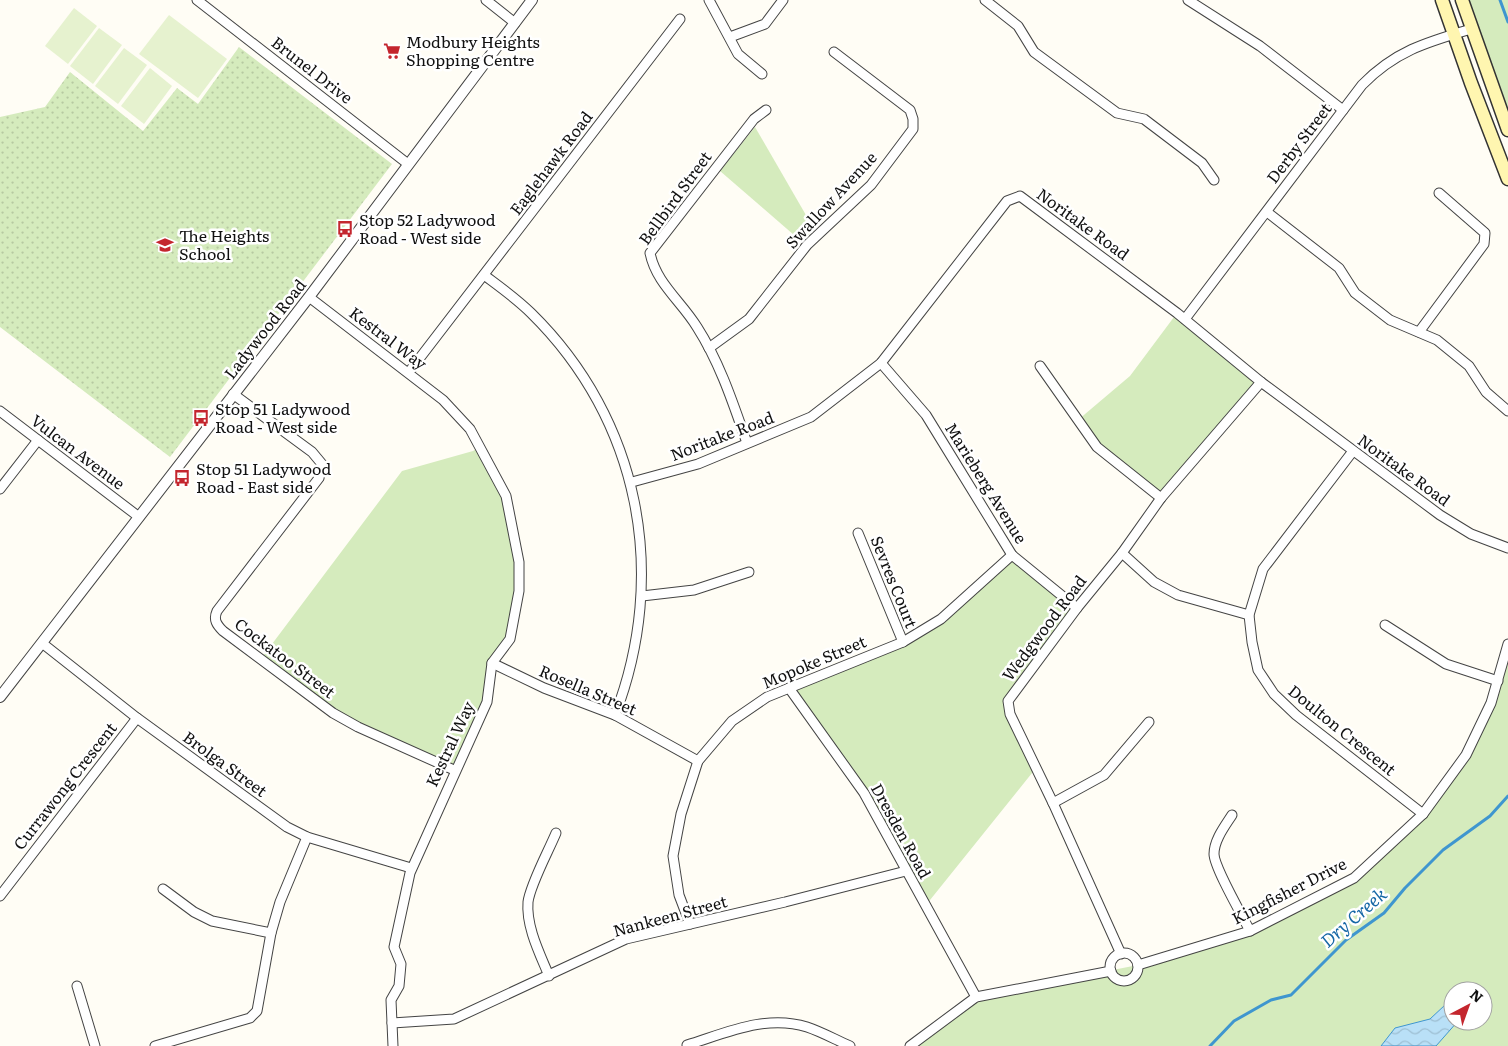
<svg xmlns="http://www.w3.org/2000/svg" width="1508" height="1046" font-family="Literata,serif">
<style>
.grass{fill:url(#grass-dots)}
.park{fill:#d5ebbd;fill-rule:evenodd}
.pitch{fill:#e6f2cf}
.water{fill:url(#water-waves);stroke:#3f96cf}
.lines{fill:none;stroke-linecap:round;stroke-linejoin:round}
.stream{stroke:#3f96cf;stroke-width:3}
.minor-casing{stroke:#444;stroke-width:11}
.tertiary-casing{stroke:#444;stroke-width:12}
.secondary-casing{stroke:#333;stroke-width:15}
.minor{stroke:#fff;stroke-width:9}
.tertiary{stroke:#fff;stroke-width:10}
.secondary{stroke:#fff6b0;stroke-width:12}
.labels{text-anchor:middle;stroke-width:5;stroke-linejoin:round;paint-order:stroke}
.poi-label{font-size:16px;fill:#111;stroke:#fff;text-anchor:start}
.street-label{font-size:16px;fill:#111;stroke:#fff}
.water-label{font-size:18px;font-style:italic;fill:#1768a6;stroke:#fff}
</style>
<defs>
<pattern id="grass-dots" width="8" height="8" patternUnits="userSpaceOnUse" patternTransform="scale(1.25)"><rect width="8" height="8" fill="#d5ebbd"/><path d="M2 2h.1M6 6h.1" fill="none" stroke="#b6c8a1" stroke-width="1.8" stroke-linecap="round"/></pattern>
<pattern id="water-waves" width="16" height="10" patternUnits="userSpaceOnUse" patternTransform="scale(1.25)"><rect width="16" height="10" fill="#b9e0f7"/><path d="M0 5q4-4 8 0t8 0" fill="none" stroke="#9ebfd3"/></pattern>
</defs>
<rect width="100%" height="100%" fill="#fffdf5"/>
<polygon class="grass" points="239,47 392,164 170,457 0,327 0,117 45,107 70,72 143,131 177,88 198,104"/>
<g class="park">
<polygon points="1468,0 1508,0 1508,115"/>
<polygon points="755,127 814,229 802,242 720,171"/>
<polygon points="1177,313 1261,382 1161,498 1097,447 1078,420 1130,376"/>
<polygon points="481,446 506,496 519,562 514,624 498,654 487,702 454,770 358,727 260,660 402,471 473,451"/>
<polygon points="1012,555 1077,608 1008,701 1036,768 926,905 864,793 789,688 903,642 941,619"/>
<path d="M1508,644V1046H910L976,997L1138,965L1250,931L1354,878L1423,814L1466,755L1498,681ZM1453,991H1483V1021H1453Z"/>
</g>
<g class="pitch">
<polygon points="74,8 97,26 68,64 45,46"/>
<polygon points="169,15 227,59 198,98 139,54"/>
<polygon points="99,28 122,45 93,84 70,66"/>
<polygon points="124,48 147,65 118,104 95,86"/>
<polygon points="150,68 172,86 144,124 121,106"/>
</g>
<polygon class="water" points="1453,1001 1453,1021 1458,1021 1436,1046 1381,1046 1395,1028 1430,1019 1445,1005"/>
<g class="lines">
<g class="stream">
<polyline points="1500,0 1508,22"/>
<polyline points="1210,1046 1234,1021 1271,1000 1291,995 1346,940 1384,913 1405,888 1443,850 1490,816 1508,796"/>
</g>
<g class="minor-casing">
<g id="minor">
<polyline points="197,0 408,164"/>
<polyline points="486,0 515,23"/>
<polyline points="709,0 738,54 762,74"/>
<polyline points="985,0 1018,26 1034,52 1117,113 1144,119 1202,163 1214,180"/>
<polyline points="1188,0 1260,46 1343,110"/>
<polyline points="730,37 765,24 783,0"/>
<polyline points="1267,212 1339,268 1355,293 1390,320 1437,340 1469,366 1486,392 1508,411"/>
<path d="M484,275C500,287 517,299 531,313C640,420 669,574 615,715"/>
<polyline points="309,297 443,400 470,429 506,496 519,562 519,591 510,639 492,663 487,702 410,873 394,947 401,964 399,986 391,1000 393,1046"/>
<path d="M1185,319L1362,85C1395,51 1427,42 1471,29"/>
<polyline points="1419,332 1484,244 1485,233 1439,193"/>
<polyline points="709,348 749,319 807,245 871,185 913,129 913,119 910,110 834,52"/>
<polyline points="881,363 926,415 1012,555 1077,608"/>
<polyline points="1040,366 1097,447 1161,498"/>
<polyline points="409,372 680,19"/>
<path d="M233,394L312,452L322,464L319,478L217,611C213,620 217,625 223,631L333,713L358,727L454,770"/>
<polyline points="0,411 139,517"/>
<path d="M747,443C733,403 720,363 697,327C681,301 656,283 650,253L754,119L766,110"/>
<polyline points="1353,451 1263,569 1249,615 1252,642 1258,670 1274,694 1296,715 1423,814"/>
<polyline points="632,482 698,464 811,417 881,363 1007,201 1020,196 1177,313 1261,382 1440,515 1471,534 1508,548"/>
<polyline points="0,489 38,440"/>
<polyline points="858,533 903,642"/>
<polyline points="1122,553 1154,582 1178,595 1249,615"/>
<polyline points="642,596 694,590 749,572"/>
<polyline points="1385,625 1446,664 1498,681"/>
<polyline points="42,643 137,718 287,827 307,837 411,868"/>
<polyline points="492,663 544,688 615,715 698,761"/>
<polyline points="789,688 864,793 976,997"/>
<polyline points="1053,803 1104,775 1149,722"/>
<path d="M1232,815C1225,826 1214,840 1214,854C1214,867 1243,917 1250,931"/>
<polyline points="163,889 194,912 212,921 271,933"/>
<polyline points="0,896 137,718"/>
<polyline points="690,924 679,895 673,856 681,814 698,761 732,721 767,697 903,642 941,619 1012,555"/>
<circle cx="1124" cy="967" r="14"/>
<polyline points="1121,954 1053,803 1010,714 1008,701 1077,608 1122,553 1161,498 1261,382"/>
<polyline points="1138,965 1250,931 1354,878 1423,814 1466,755 1491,703 1508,644"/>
<path d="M549,976C540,954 526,927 528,902C530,885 549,850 556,833"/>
<polyline points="77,986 95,1046"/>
<polyline points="392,1023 454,1019 626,939 785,902 906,871"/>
<path d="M687,1045C726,1033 766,1014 807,1027C822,1032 836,1040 850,1046"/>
<polyline points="155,1046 250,1018 257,1011 271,933 280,902 307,837"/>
<polyline points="910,1046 976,997 1111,971"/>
</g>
</g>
<g class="tertiary-casing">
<polyline id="tertiary" points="0,697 309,297 532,0"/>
</g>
<g class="secondary-casing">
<g id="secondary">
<polyline points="1442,0 1471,83 1508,179"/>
<polyline points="1462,0 1508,130"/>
</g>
</g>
<use href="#minor" class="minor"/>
<use href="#tertiary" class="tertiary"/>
<use href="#secondary" class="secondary"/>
</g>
<defs>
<g id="supermarket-bare" transform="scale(1.35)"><path d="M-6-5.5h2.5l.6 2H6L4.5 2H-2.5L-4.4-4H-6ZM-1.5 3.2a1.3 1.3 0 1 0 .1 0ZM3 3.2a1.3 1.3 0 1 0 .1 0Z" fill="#c4262e" stroke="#fff" stroke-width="2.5" paint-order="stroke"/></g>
<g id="bus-bare" transform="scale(1.35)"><path d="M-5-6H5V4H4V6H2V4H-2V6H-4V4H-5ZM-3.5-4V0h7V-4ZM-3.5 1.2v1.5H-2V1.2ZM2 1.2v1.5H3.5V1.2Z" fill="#c4262e" stroke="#fff" stroke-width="2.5" paint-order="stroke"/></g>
<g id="school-bare" transform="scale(1.35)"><path d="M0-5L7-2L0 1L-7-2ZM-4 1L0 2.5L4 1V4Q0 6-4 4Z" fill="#c4262e" stroke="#fff" stroke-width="2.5" paint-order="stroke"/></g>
</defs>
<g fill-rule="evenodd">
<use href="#supermarket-bare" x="392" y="51"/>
<use href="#bus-bare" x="345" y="229"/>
<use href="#school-bare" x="165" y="245"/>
<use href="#bus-bare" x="201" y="418"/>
<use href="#bus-bare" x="182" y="478"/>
</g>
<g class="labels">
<g class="poi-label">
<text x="406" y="48">Modbury Heights<tspan x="406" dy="18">Shopping Centre</tspan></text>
<text x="359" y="226">Stop 52 Ladywood<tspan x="359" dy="18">Road - West side</tspan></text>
<text x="179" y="242">The Heights<tspan x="179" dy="18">School</tspan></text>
<text x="215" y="415">Stop 51 Ladywood<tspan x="215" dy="18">Road - West side</tspan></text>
<text x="196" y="475">Stop 51 Ladywood<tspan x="196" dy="18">Road - East side</tspan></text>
</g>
<g class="street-label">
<text transform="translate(312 70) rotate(38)" y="6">Brunel Drive</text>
<text transform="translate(1299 143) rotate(-53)" y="6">Derby Street</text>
<text transform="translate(551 163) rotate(-53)" y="6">Eaglehawk Road</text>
<text transform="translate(675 198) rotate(-54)" y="6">Bellbird Street</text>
<text transform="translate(831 200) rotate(-47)" y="6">Swallow Avenue</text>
<text transform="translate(1083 224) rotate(36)" y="6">Noritake Road</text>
<text transform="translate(265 329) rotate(-52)" y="6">Ladywood Road</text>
<text transform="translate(388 338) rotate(37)" y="6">Kestral Way</text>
<text transform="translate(722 436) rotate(-21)" y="6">Noritake Road</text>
<text transform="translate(78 452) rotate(37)" y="6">Vulcan Avenue</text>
<text transform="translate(1404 470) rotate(36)" y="6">Noritake Road</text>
<text transform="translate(986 483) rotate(58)" y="6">Marieberg Avenue</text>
<text transform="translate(894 582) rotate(68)" y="6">Sevres Court</text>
<text transform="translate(1044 628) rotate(-53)" y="6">Wedgwood Road</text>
<text transform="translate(285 658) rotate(37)" y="6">Cockatoo Street</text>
<text transform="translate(814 662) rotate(-23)" y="6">Mopoke Street</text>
<text transform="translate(588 690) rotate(23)" y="6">Rosella Street</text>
<text transform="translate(1342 730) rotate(39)" y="6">Doulton Crescent</text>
<text transform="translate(450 744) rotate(-65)" y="6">Kestral Way</text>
<text transform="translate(225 764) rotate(36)" y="6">Brolga Street</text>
<text transform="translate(65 786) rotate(-52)" y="6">Currawong Crescent</text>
<text transform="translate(901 831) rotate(61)" y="6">Dresden Road</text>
<text transform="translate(1289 891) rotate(-27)" y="6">Kingfisher Drive</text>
<text transform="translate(670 916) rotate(-15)" y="6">Nankeen Street</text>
</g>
<g class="water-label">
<text transform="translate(1354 918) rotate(-41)" y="6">Dry Creek</text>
</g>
</g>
<g transform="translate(1468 1006) rotate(41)"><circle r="24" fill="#ffffff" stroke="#a0a0a0"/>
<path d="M0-4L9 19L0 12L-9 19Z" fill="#c4262e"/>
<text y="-8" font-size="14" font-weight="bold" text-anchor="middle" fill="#111111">N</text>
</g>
</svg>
